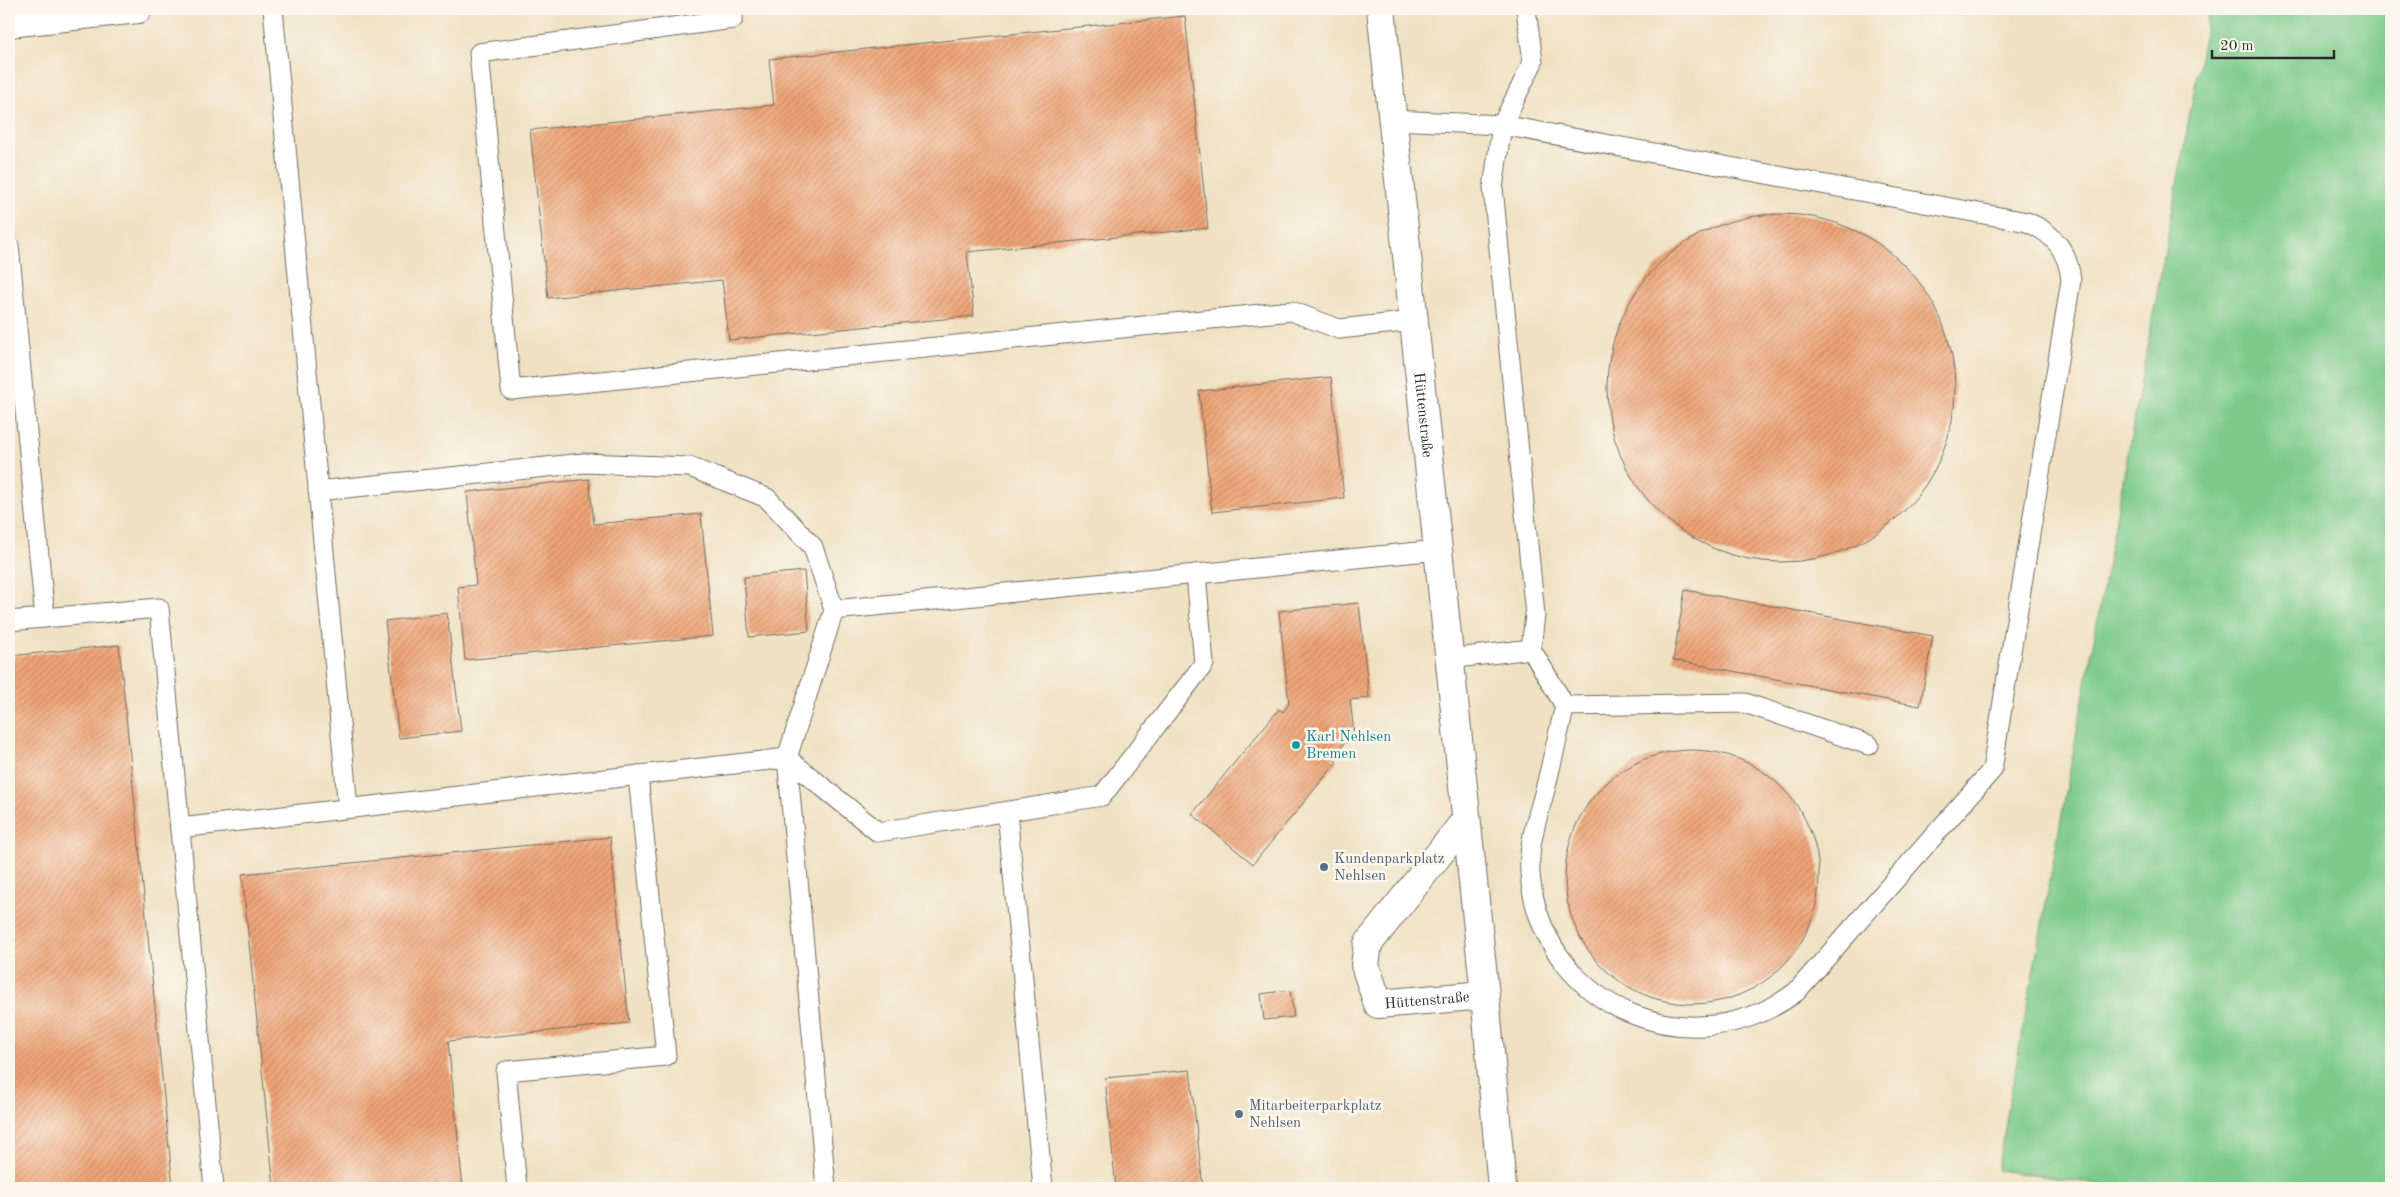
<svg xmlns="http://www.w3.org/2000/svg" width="2400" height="1197" font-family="'Old Standard TT',serif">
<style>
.green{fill:#7cca8a;stroke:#547a5a}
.building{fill:url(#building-hatch)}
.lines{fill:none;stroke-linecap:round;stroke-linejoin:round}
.service-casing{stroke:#706b60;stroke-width:21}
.minor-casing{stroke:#706b60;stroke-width:30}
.service{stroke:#fff;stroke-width:19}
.minor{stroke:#fff;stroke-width:28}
.culture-dot{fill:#0f9aa8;stroke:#fbf7ec;stroke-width:2}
.service-dot{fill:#5c6f8a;stroke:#fbf7ec;stroke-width:2}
.labels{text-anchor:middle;stroke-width:5;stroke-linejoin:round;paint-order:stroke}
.street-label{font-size:15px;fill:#2b2b2b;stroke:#fbf7ec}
.culture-label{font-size:15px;fill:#0d838f;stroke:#fbf7ec;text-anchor:start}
.service-label{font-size:15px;fill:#4e5e75;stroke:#fbf7ec;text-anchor:start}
</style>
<defs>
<pattern id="building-hatch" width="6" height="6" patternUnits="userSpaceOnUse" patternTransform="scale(1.25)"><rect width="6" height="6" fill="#efa476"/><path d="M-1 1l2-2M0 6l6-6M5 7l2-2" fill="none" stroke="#c28661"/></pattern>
</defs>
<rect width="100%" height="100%" fill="#fbf7ec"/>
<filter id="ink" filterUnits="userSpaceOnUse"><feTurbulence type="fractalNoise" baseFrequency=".02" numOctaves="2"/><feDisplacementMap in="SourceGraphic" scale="10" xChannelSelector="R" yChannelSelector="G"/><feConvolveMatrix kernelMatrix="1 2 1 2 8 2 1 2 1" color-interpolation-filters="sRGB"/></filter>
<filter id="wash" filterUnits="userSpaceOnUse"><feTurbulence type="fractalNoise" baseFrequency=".0096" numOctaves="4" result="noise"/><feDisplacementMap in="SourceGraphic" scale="20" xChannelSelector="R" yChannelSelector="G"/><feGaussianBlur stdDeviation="1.12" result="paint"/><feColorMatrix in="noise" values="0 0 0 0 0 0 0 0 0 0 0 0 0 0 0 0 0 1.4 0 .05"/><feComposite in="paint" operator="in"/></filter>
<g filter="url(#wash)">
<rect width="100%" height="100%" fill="#efe1c2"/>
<polygon class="green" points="2209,9 2391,9 2391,1188 2126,1188 1997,1170"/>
<g id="blocks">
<g class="building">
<polygon points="1185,16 1208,228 967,252 974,316 729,340 722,280 548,298 530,130 774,105 769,59"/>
<circle cx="1781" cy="388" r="174"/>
<polygon points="1331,377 1344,498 1212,512 1199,391"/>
<polygon points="589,479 594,524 701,514 713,636 465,660 458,587 476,585 467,492"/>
<polygon points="804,571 809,631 749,637 744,577"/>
<polygon points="1685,590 1933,636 1920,706 1673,660"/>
<polygon points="1359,603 1369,698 1350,700 1354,732 1332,758 1337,762 1253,864 1192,814 1279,709 1283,712 1289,704 1279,611"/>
<polygon points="447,613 461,731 399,738 385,621"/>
<polygon points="119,645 173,1188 9,1188 9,656"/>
<circle cx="1692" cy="877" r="127"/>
<polygon points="610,837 629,1023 448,1041 463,1188 274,1188 242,874"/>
<polygon points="1290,990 1294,1017 1264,1020 1261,994"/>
<polygon points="1190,1070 1203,1188 1116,1188 1105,1078"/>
</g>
</g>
</g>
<g filter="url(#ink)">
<use href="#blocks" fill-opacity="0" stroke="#706b60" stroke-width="1"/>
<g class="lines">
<g class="service-casing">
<g id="service">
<polyline points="273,9 348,808"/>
<polyline points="733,9 733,19 479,53 511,390 1291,311 1339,329 1414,321"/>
<polyline points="1526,9 1533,62 1502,125 1493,188 1535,615 1531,649"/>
<path d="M1393,120L1502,125L2027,222C2054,233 2068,251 2071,280L1992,770L1796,992C1694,1068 1549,1011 1531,883C1526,848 1536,823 1545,790C1552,762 1558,734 1565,706L1745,703L1869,745"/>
<polyline points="9,245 45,618"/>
<polyline points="318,491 584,463 690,467 767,498 813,547 834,610"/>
<polyline points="9,621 159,608 214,1188"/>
<polyline points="1449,659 1531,649 1565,706"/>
<polyline points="1007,812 1043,1188"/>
<polyline points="180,828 787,758 878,832 1102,796 1204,664 1196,574"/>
<polyline points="517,1188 506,1071 666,1056 638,775"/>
<polyline points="826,1188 787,758 834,610 1438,550"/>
</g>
</g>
<g class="minor-casing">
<g id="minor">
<path id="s1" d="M1381,9L1485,995L1502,1188"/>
<polyline points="9,23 138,9"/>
<path id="s2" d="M1465,821L1368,944L1365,965L1378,1004L1485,995"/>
</g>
</g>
<use href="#service" class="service"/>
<use href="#minor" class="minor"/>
</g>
</g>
<circle class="culture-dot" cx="1296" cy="745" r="5"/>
<g class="service-dot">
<circle cx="1324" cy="867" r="5"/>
<circle cx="1239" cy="1114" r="5"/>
</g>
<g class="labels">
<g class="street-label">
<text dy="5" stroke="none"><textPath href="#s1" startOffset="408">Hüttenstraße</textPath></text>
<text dy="5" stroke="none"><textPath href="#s2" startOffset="268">Hüttenstraße</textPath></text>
</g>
<g class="culture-label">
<text x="1306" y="741">Karl Nehlsen<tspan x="1306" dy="17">Bremen</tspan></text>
</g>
<g class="service-label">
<text x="1334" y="863">Kundenparkplatz<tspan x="1334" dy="17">Nehlsen</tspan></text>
<text x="1249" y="1110">Mitarbeiterparkplatz<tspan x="1249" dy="17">Nehlsen</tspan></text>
</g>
</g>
<rect width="2400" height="1197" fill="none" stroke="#fbf7ec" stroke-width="30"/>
<path d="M2212 50v8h122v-8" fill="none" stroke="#2b2b2b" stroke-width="2.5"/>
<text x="2220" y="50" font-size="15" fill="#2b2b2b" stroke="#fbf7ec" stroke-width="4" paint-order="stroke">20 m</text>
</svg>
